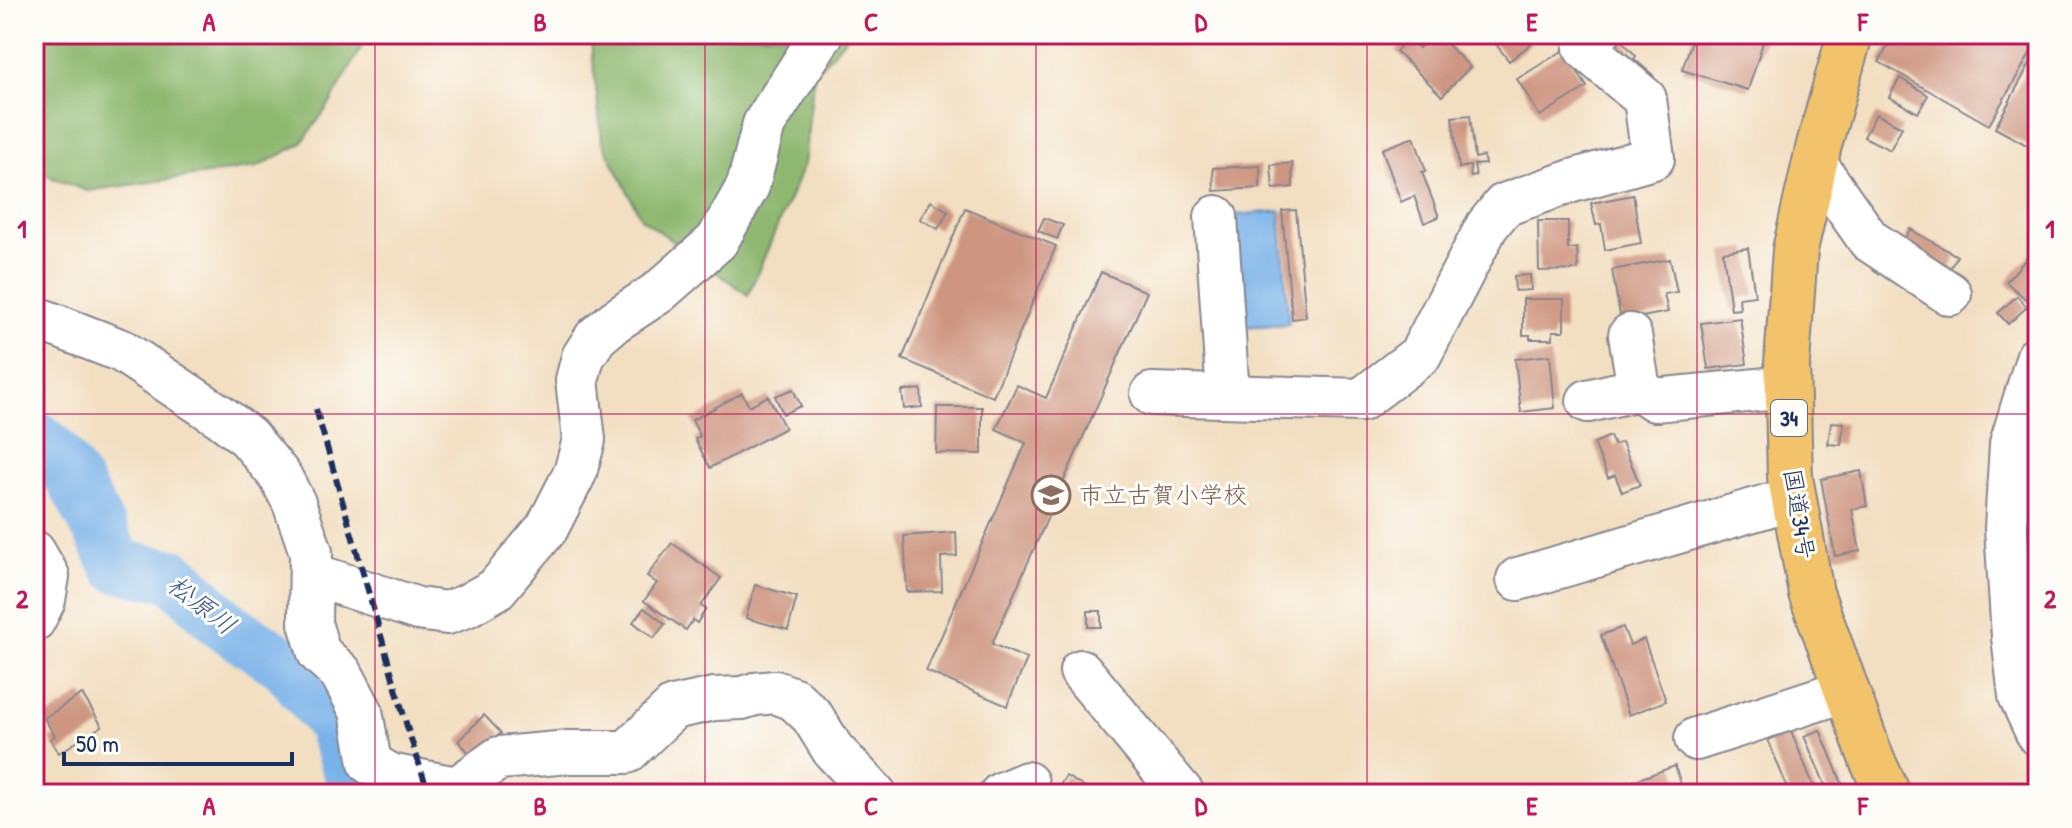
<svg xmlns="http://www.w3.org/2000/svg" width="2072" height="828" font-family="'Patrick Hand','Klee One',sans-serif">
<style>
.forest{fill:#8eb870;stroke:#547467;stroke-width:2}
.water{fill:#79b2e9;stroke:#4a70a4;stroke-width:2}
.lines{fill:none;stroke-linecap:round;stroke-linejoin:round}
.river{stroke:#79b2e9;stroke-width:54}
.building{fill:#ce9681}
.minor-casing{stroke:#86868f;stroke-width:46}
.highway-casing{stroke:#86868f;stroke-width:48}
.minor{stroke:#fff;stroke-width:42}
.highway{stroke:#f2c36a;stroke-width:44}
.rail{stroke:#1b2f5e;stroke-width:6;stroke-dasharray:12 6;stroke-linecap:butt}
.grid{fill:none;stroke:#c2185b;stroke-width:2;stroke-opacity:0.55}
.labels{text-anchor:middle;stroke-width:6;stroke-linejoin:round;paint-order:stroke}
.shield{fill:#fdfcf7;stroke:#5f6c8c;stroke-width:2}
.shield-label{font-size:22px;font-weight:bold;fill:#1b2f5e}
.education-label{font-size:24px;fill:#785e54;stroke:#fdfcf7;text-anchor:start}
.street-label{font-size:24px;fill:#1b2f5e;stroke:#fdfcf7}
.water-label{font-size:26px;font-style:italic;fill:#375688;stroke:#fdfcf7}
.neatline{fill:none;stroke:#c2185b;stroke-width:3}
.grid-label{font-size:26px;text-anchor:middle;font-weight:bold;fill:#c2185b}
</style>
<rect width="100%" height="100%" fill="#fdfcf7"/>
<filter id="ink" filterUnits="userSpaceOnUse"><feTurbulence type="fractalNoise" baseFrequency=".0125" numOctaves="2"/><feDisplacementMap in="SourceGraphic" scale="16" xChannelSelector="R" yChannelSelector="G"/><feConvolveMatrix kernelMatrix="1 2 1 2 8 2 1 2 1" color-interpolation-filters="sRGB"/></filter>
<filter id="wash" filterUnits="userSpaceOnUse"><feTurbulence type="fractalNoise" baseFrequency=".006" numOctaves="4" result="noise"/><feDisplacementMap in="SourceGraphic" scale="32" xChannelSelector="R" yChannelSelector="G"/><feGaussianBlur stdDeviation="1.8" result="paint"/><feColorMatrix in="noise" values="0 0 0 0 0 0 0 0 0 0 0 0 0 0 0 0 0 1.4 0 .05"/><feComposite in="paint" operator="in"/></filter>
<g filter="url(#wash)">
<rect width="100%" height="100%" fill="#f2dec0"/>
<g class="forest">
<polygon points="34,34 365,34 363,44 331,102 301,144 257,167 87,191 34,171"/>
<polygon points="590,34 849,34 814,74 804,164 748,295 641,218 602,141"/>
</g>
<polygon class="water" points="1280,211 1289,324 1242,327 1234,215"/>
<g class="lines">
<path class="river" d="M34,436C69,458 98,529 118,566L174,576L225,625L286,665L332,722L358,794"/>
</g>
<g id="blocks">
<g class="building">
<polygon points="1433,34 1437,34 1470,67 1442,96 1396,51 1409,37 1419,48"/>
<polygon points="1488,34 1523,34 1531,44 1509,61"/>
<polygon points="1616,34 1636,56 1634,59 1653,75 1657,86 1600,51"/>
<polygon points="1694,34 1759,34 1765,36 1748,90 1682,70"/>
<polygon points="1895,34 2033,34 2038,37 2038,40 1989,125 1879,62"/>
<polygon points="1564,50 1587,87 1540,116 1517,79"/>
<polygon points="2035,54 2038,56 2038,151 1995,128"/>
<polygon points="1900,78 1928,95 1918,113 1889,97"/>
<polygon points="1876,114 1902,127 1890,150 1864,137"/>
<polygon points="1470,115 1475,158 1484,156 1485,164 1474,165 1476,176 1471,177 1470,166 1459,168 1452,117"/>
<polygon points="1414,137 1426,171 1422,172 1439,217 1424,223 1414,196 1401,202 1382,149"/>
<polygon points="1292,163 1293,187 1273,189 1271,165"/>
<polygon points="1260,166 1260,188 1214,191 1213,168"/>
<polygon points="1633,195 1641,243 1605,250 1601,224 1596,225 1591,203"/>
<polygon points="931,201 948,211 938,229 920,219"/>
<polygon points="965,208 1056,246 993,397 902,359"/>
<polygon points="1296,210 1306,317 1292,319 1282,211"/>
<polygon points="1044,218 1063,225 1057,239 1038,231"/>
<polygon points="1538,221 1568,221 1568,249 1577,248 1578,270 1539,271"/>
<polygon points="1910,229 1957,256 1946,276 1899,249"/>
<polygon points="1748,248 1755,296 1739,298 1740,309 1731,310 1723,252"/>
<polygon points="2033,251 2038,255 2038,291 2029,302 2006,282"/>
<polygon points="1670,259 1677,292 1664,294 1668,312 1621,321 1612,270"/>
<polygon points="1101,272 1147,292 992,644 1027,659 1007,706 926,671 1026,443 996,429 1017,385 1046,398"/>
<polygon points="1530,275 1531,290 1515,291 1514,276"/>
<polygon points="2017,296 2027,307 2008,324 1998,313"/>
<polygon points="1523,299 1564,299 1564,331 1553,331 1553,339 1530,339 1530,335 1523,335"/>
<polygon points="1740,318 1747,364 1708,369 1701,323"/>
<polygon points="1550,355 1555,408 1521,412 1515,359"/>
<polygon points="793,389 801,406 783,414 775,396"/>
<polygon points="921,389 922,407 904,409 902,391"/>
<polygon points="742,393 749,406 768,396 785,428 710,468 695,439 700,436 692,420"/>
<polygon points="937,407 982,407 982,454 936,453"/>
<polygon points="1831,422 1844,423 1841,445 1828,444"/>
<polygon points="1610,436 1614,445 1622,442 1640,485 1622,492 1615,475 1608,478 1594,443"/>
<polygon points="1861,471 1867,506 1852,509 1860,551 1835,556 1821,479"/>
<polygon points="956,532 957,556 941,557 942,591 907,592 904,536"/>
<polygon points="672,543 721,578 701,606 706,609 697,623 693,620 686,630 644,601 657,583 647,576"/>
<polygon points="755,585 797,597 788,630 746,618"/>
<polygon points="644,608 665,624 654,638 633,622"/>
<rect x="1088" y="611" width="13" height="16"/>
<polygon points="1623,627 1630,645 1644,639 1666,701 1629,715 1601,635"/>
<polygon points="82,694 102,726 59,753 50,739 55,736 44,718"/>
<polygon points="484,715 501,733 475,759 458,741"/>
<polygon points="1820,730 1844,788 1829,794 1804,736"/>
<polygon points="1791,731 1817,794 1790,794 1768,740"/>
<polygon points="1675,766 1684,794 1596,794"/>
<polygon points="1066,776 1090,791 1088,794 1075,794 1060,785"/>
</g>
</g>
</g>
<g filter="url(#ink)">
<use href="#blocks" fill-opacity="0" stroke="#86868f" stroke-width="2"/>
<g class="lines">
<g class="minor-casing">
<g id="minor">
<polyline points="1815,163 1869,240 1950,294"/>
<polyline points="1216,217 1228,396"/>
<polyline points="34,317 122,351 220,416 248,437 280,476 294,503 311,552 310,623 319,653 341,673 361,711 370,763 390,775 457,788 499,758 569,752 627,752 673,708 714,699 742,698 755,694 775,692 794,699 812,716 833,750 875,794"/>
<polyline points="1630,335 1639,389 1655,400 1788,387"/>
<polyline points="2038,356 2011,444 2006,528 2013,637 2020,696 2038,735"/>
<polyline points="1152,394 1361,400 1420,355 1487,226 1504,205 1572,181 1653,158 1645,99 1585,48 1598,34"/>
<polyline points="1588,401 1639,389"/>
<polyline points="34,552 48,576 44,600 34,620"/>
<polyline points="311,574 418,609 447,613 466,606 496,589 547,528 575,473 584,440 577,380 583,357 596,337 615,321 659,292 717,241 748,186 764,124 822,34"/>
<polyline points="1518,579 1794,498"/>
<polyline points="1081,671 1183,794"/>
<polyline points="1696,739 1847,690"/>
<polyline points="1001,794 1027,783"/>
</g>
</g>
<g class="highway-casing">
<polyline id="highway" points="1850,34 1819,145 1795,250 1787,363 1790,477 1811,593 1872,760 1888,794"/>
</g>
<use href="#minor" class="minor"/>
<use href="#highway" class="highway"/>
<polyline class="rail" points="316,409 408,730 429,794"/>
</g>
</g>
<path class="grid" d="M375,34V794M705,34V794M1036,34V794M1367,34V794M1697,34V794M34,414H2038"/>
<defs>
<g id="school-ring" transform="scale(2)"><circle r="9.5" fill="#fdfcf7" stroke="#8d6e63" stroke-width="1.5"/><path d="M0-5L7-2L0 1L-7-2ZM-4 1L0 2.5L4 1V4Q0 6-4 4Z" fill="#8d6e63"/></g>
</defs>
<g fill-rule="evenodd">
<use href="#school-ring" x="1051" y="495"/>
</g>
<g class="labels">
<rect class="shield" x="1771" y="400" width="36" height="36" rx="6"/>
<g class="shield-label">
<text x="1789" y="426">34</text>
</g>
<g class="education-label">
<text x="1079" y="503">市立古賀小学校</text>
</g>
<g class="street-label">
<text transform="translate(1799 514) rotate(81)" y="8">国道34号</text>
</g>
<g class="water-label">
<text transform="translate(202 605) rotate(38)" y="9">松原川</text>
</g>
</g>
<rect width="2072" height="828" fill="none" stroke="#fdfcf7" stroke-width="88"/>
<path d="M64 752v12h228v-12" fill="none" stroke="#1b2f5e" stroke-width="4"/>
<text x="76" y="752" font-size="24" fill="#1b2f5e" stroke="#fdfcf7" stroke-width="6" paint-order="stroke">50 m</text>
<rect x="44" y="44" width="1984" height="740" class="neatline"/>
<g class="grid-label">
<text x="209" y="31">A</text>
<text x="540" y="31">B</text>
<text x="871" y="31">C</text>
<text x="1201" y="31">D</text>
<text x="1532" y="31">E</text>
<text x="1863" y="31">F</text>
<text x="22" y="238">1</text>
<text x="2050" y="238">1</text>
<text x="22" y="608">2</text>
<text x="2050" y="608">2</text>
<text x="209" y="815">A</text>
<text x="540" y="815">B</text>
<text x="871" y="815">C</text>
<text x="1201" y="815">D</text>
<text x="1532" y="815">E</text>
<text x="1863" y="815">F</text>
</g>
</svg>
